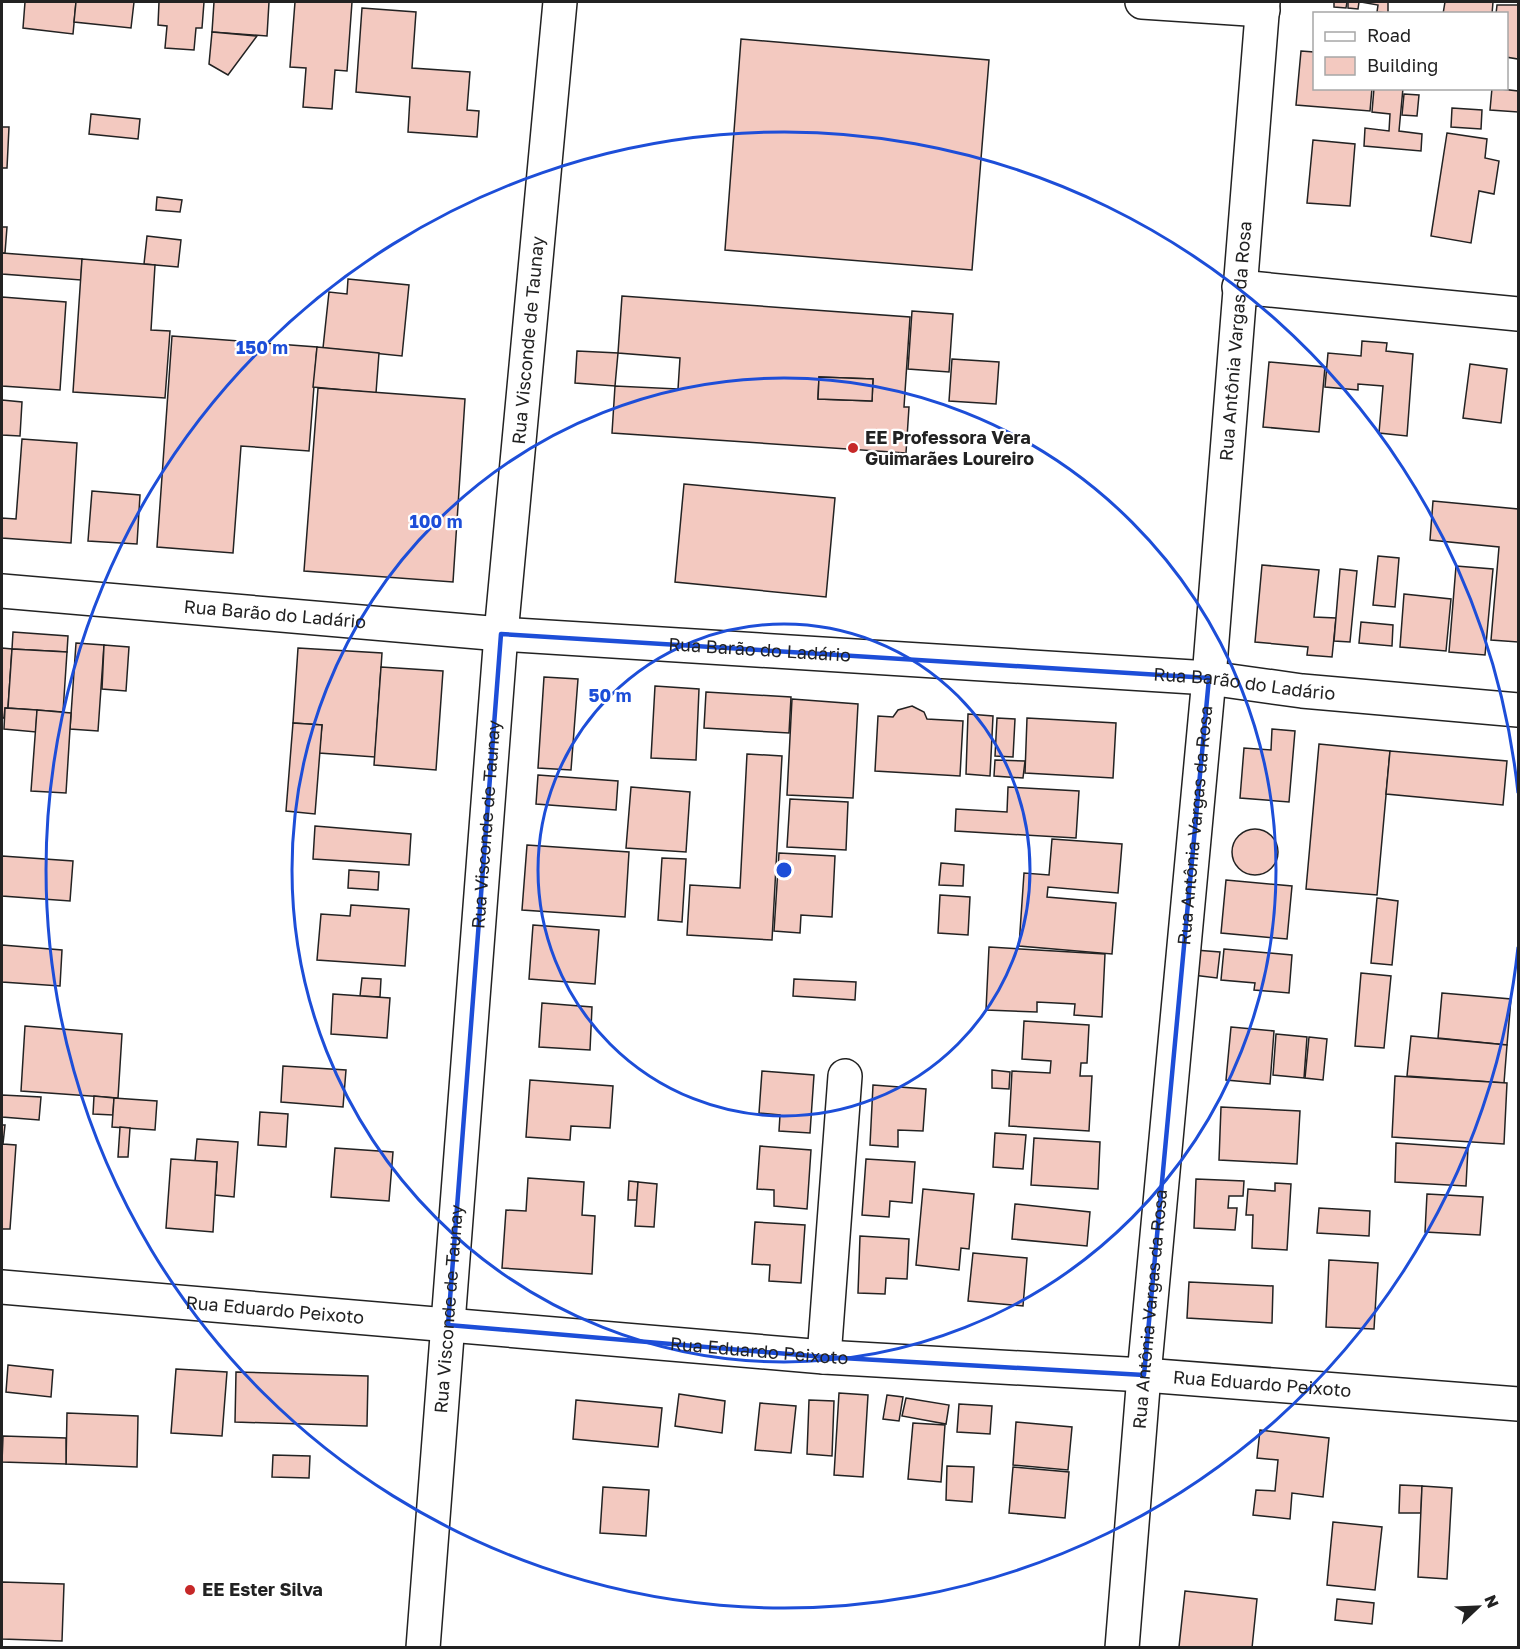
<svg xmlns="http://www.w3.org/2000/svg" width="1520" height="1649" font-family="'Golos Text',sans-serif">
<style>
.building{fill:#f3c9c0;stroke:#222;stroke-width:1.5;fill-rule:evenodd}
.lines{fill:none;stroke-linecap:round;stroke-linejoin:round}
.minor-casing{stroke:#222;stroke-width:36}
.major-casing{stroke:#222;stroke-width:36}
.minor{stroke:#fff;stroke-width:33}
.major{stroke:#fff;stroke-width:33}
.marked{fill:none;stroke:#1d4ed8;stroke-width:4.5;stroke-linejoin:round}
.ring{fill:none;stroke:#1d4ed8;stroke-width:3}
.poi-dot{fill:#c62828;stroke:#fff;stroke-width:2}
.labels{text-anchor:middle;stroke-width:4.5;stroke-linejoin:round;paint-order:stroke}
.street-label{font-size:18px;fill:#222;stroke:#fff}
.poi-label{font-size:18px;font-weight:bold;fill:#222;stroke:#fff;text-anchor:start}
.centre{fill:#1d4ed8;stroke:#fff;stroke-width:3}
.ring-label{font-size:18px;text-anchor:middle;font-weight:bold;fill:#1d4ed8;stroke:#fff;stroke-width:4.5;stroke-linejoin:round;paint-order:stroke}
</style>
<rect width="100%" height="100%" fill="#fff"/>
<g class="building">
<polygon points="25,2 76,2 73,34 23,28"/>
<polygon points="76,2 134,2 131,28 74,22"/>
<polygon points="159,2 204,2 202,28 196,28 194,50 165,48 167,26 158,25"/>
<polygon points="214,2 269,2 267,36 212,32"/>
<polygon points="295,2 352,2 347,71 335,70 332,109 303,107 306,68 290,67"/>
<polygon points="1334,2 1347,2 1346,8 1334,7"/>
<polygon points="1348,2 1359,2 1358,9 1348,8"/>
<polygon points="1361,2 1388,2 1388,13 1377,12 1378,5"/>
<polygon points="1445,2 1493,2 1492,14 1443,14"/>
<polygon points="1497,5 1518,5 1518,59 1506,57 1506,14 1496,14"/>
<polygon points="362,8 416,12 412,68 470,72 467,110 479,111 477,137 408,132 410,97 356,92"/>
<polygon points="212,32 257,36 228,75 209,64"/>
<polygon points="741,39 989,60 972,270 725,250"/>
<polygon points="1301,51 1314,52 1314,88 1372,88 1370,111 1296,105"/>
<polygon points="1374,88 1403,88 1399,131 1422,134 1421,151 1364,146 1365,128 1389,131 1390,114 1372,112"/>
<polygon points="1492,88 1518,91 1518,112 1490,110"/>
<polygon points="1404,94 1419,95 1417,116 1402,115"/>
<polygon points="1452,108 1482,110 1481,129 1451,127"/>
<polygon points="91,114 140,119 138,139 89,134"/>
<polygon points="2,127 9,127 7,168 2,168"/>
<polygon points="1447,133 1487,139 1485,158 1499,161 1494,194 1479,191 1471,243 1431,236"/>
<polygon points="1313,140 1355,144 1350,206 1307,203"/>
<polygon points="157,197 182,200 180,212 156,210"/>
<polygon points="2,227 7,227 5,253 2,253"/>
<polygon points="147,236 181,240 178,267 144,264"/>
<polygon points="2,253 82,259 81,280 2,274"/>
<polygon points="82,259 155,265 151,330 170,331 165,398 73,392"/>
<polygon points="348,279 409,285 402,356 323,348 329,292 347,294"/>
<path d="M622,296L910,317L904,407H909L906,453L612,433L615,386L678,389L680,358L618,353ZM819,377L873,379L872,401L818,399Z"/>
<polygon points="2,297 66,302 60,390 2,386"/>
<polygon points="912,311 953,314 949,372 908,369"/>
<polygon points="172,336 317,347 309,451 241,446 233,553 157,547"/>
<polygon points="1362,341 1387,343 1386,351 1413,354 1407,436 1379,433 1383,386 1358,384 1358,390 1325,387 1328,353 1361,356"/>
<polygon points="317,347 379,353 376,393 313,387"/>
<polygon points="577,351 618,353 615,386 575,383"/>
<polygon points="952,359 999,362 996,404 949,401"/>
<polygon points="1269,362 1325,367 1319,432 1263,427"/>
<polygon points="1470,364 1507,369 1501,423 1463,418"/>
<polygon points="819,377 873,379 872,401 818,399"/>
<polygon points="318,388 465,399 453,582 304,571"/>
<polygon points="2,400 22,402 20,436 2,435"/>
<polygon points="22,439 77,443 71,543 2,538 2,518 16,519"/>
<polygon points="684,484 835,498 826,597 675,582"/>
<polygon points="92,491 140,495 137,544 88,541"/>
<polygon points="1433,501 1518,509 1518,642 1491,640 1499,547 1430,540"/>
<polygon points="1378,556 1399,558 1395,607 1373,605"/>
<polygon points="1262,565 1319,570 1314,617 1336,618 1332,657 1307,655 1308,647 1255,642"/>
<polygon points="1456,566 1493,569 1485,655 1449,652"/>
<polygon points="1340,569 1357,571 1350,642 1334,641"/>
<polygon points="1404,594 1451,599 1446,651 1400,647"/>
<polygon points="1361,622 1393,625 1392,646 1359,643"/>
<polygon points="13,632 68,636 67,652 12,649"/>
<polygon points="76,643 104,645 98,731 70,729"/>
<polygon points="104,645 129,647 126,691 102,689"/>
<polygon points="2,648 12,649 8,708 5,708 4,718 2,718"/>
<polygon points="298,648 382,653 375,757 319,753 322,725 293,723"/>
<polygon points="12,649 67,652 63,712 8,708"/>
<polygon points="381,667 443,671 436,770 374,765"/>
<polygon points="544,677 578,679 571,770 538,768"/>
<polygon points="655,686 699,689 696,760 651,758"/>
<polygon points="706,692 791,697 789,733 704,728"/>
<polygon points="792,699 858,704 853,798 787,795"/>
<polygon points="912,706 924,712 927,719 963,721 960,776 875,771 878,716 893,717 898,710"/>
<polygon points="5,708 37,710 36,732 4,729"/>
<polygon points="37,710 71,713 66,793 31,791"/>
<polygon points="968,714 993,716 990,776 966,774"/>
<polygon points="997,718 1015,719 1013,757 995,756"/>
<polygon points="1027,718 1116,723 1113,778 1025,773"/>
<polygon points="293,723 322,725 315,814 286,811"/>
<polygon points="1272,729 1295,731 1289,802 1240,798 1244,748 1271,750"/>
<polygon points="1319,744 1390,751 1377,895 1306,889"/>
<polygon points="1390,751 1507,761 1503,805 1386,794"/>
<polygon points="747,754 782,756 772,940 687,935 690,885 740,888"/>
<polygon points="995,760 1025,761 1023,778 994,776"/>
<polygon points="538,775 618,781 616,810 536,804"/>
<polygon points="631,787 690,792 686,852 626,848"/>
<polygon points="1008,787 1079,791 1076,838 955,831 956,809 1007,812"/>
<polygon points="790,799 848,802 846,850 787,847"/>
<polygon points="315,826 411,834 409,865 313,859"/>
<circle cx="1255" cy="852" r="23"/>
<polygon points="1052,839 1122,844 1118,893 1048,887 1047,897 1116,903 1112,954 1019,946 1024,873 1049,875"/>
<polygon points="527,845 629,852 625,917 522,910"/>
<polygon points="779,853 835,856 832,917 801,915 800,933 774,931"/>
<polygon points="2,856 73,861 70,901 2,896"/>
<polygon points="662,858 686,859 682,922 658,920"/>
<polygon points="941,863 964,865 963,886 939,885"/>
<polygon points="349,870 379,872 378,890 348,888"/>
<polygon points="1226,880 1292,886 1287,939 1221,933"/>
<polygon points="940,895 970,897 968,935 938,933"/>
<polygon points="1377,898 1398,901 1392,965 1371,963"/>
<polygon points="351,905 409,909 405,966 317,960 321,914 350,916"/>
<polygon points="533,925 599,930 595,984 529,979"/>
<polygon points="2,945 62,950 60,986 2,982"/>
<polygon points="989,947 1105,954 1102,1017 1074,1015 1075,1004 1037,1002 1037,1012 986,1010"/>
<polygon points="1224,949 1292,955 1289,993 1254,990 1255,983 1221,980"/>
<polygon points="1195,950 1220,952 1217,978 1193,975"/>
<polygon points="1361,973 1391,976 1384,1048 1355,1046"/>
<polygon points="362,978 381,979 380,997 360,996"/>
<polygon points="794,979 856,982 855,1000 793,996"/>
<polygon points="1442,993 1511,999 1507,1045 1438,1038"/>
<polygon points="333,994 390,998 387,1038 331,1034"/>
<polygon points="542,1003 592,1007 590,1050 539,1047"/>
<polygon points="1024,1021 1089,1025 1087,1063 1081,1063 1080,1076 1092,1076 1089,1131 1009,1126 1012,1071 1050,1073 1051,1061 1022,1059"/>
<polygon points="25,1026 122,1034 118,1098 21,1091"/>
<polygon points="1231,1027 1274,1031 1270,1084 1226,1080"/>
<polygon points="1276,1034 1307,1037 1304,1078 1273,1075"/>
<polygon points="1411,1036 1507,1045 1504,1083 1407,1076"/>
<polygon points="1309,1037 1327,1039 1323,1080 1305,1078"/>
<polygon points="283,1066 346,1070 343,1107 281,1102"/>
<polygon points="992,1070 1010,1072 1009,1089 992,1088"/>
<polygon points="762,1071 814,1075 810,1133 779,1131 780,1115 759,1113"/>
<polygon points="1395,1076 1507,1083 1504,1144 1392,1137"/>
<polygon points="530,1080 613,1086 610,1128 571,1126 570,1140 526,1137"/>
<polygon points="873,1085 926,1089 923,1131 898,1130 898,1147 870,1145"/>
<polygon points="2,1095 41,1097 39,1120 2,1117"/>
<polygon points="94,1096 114,1098 113,1115 93,1114"/>
<polygon points="114,1098 157,1101 155,1130 112,1127"/>
<polygon points="1221,1107 1300,1111 1297,1164 1219,1160"/>
<polygon points="260,1112 288,1114 286,1147 258,1145"/>
<polygon points="2,1125 5,1125 3,1144 16,1145 10,1229 2,1229"/>
<polygon points="120,1127 130,1128 128,1157 118,1157"/>
<polygon points="995,1133 1026,1135 1023,1169 993,1167"/>
<polygon points="1034,1138 1100,1142 1098,1189 1031,1185"/>
<polygon points="197,1139 238,1142 234,1197 215,1195 217,1162 195,1161"/>
<polygon points="1396,1143 1468,1148 1466,1186 1395,1182"/>
<polygon points="760,1146 811,1150 807,1209 774,1206 774,1190 757,1189"/>
<polygon points="335,1148 393,1152 389,1201 331,1197"/>
<polygon points="171,1159 217,1162 213,1232 166,1228"/>
<polygon points="866,1159 915,1162 912,1203 890,1201 889,1217 862,1215"/>
<polygon points="528,1178 584,1182 582,1215 595,1216 592,1274 502,1268 506,1210 526,1211"/>
<polygon points="1196,1179 1244,1181 1243,1196 1229,1196 1228,1208 1237,1208 1235,1230 1194,1228"/>
<polygon points="629,1181 638,1182 637,1200 628,1200"/>
<polygon points="638,1182 657,1184 654,1227 635,1226"/>
<polygon points="1275,1183 1291,1184 1287,1250 1252,1248 1253,1215 1246,1215 1248,1189 1275,1191"/>
<polygon points="923,1189 974,1194 969,1249 961,1248 959,1270 916,1265"/>
<polygon points="1427,1194 1483,1197 1480,1235 1425,1232"/>
<polygon points="1015,1204 1090,1212 1087,1246 1012,1239"/>
<polygon points="1319,1208 1370,1211 1369,1236 1317,1233"/>
<polygon points="755,1222 805,1225 801,1283 769,1281 770,1265 752,1264"/>
<polygon points="860,1236 909,1239 907,1279 886,1278 885,1294 858,1293"/>
<polygon points="973,1253 1027,1258 1023,1306 968,1301"/>
<polygon points="1329,1260 1378,1263 1374,1329 1326,1327"/>
<polygon points="1189,1282 1273,1286 1272,1323 1187,1318"/>
<polygon points="8,1365 53,1370 51,1397 6,1392"/>
<polygon points="176,1369 227,1372 222,1436 171,1433"/>
<polygon points="236,1372 368,1376 367,1426 235,1422"/>
<polygon points="839,1393 868,1395 863,1477 834,1475"/>
<polygon points="679,1394 725,1401 722,1433 675,1426"/>
<polygon points="887,1395 903,1397 899,1421 883,1419"/>
<polygon points="906,1398 949,1405 946,1424 902,1416"/>
<polygon points="576,1400 662,1408 658,1447 573,1439"/>
<polygon points="809,1400 834,1401 832,1456 807,1454"/>
<polygon points="760,1403 796,1406 791,1453 755,1450"/>
<polygon points="959,1404 992,1406 990,1434 957,1432"/>
<polygon points="67,1413 138,1416 137,1467 66,1464"/>
<polygon points="1016,1422 1072,1427 1068,1470 1013,1465"/>
<polygon points="913,1423 945,1425 941,1482 908,1479"/>
<polygon points="1260,1430 1329,1438 1323,1497 1292,1493 1290,1519 1253,1515 1256,1490 1275,1491 1278,1460 1257,1458"/>
<polygon points="3,1436 66,1438 66,1464 2,1462"/>
<polygon points="273,1455 310,1456 309,1478 272,1477"/>
<polygon points="947,1466 974,1467 972,1502 946,1500"/>
<polygon points="1013,1467 1069,1472 1065,1518 1009,1513"/>
<polygon points="1400,1485 1422,1486 1421,1513 1399,1513"/>
<polygon points="1422,1486 1452,1488 1447,1579 1418,1577"/>
<polygon points="603,1487 649,1490 646,1536 600,1533"/>
<polygon points="1333,1522 1382,1527 1375,1590 1327,1585"/>
<polygon points="2,1582 64,1584 62,1641 2,1639"/>
<polygon points="1185,1591 1257,1599 1252,1648 1179,1647"/>
<polygon points="1337,1599 1374,1603 1372,1624 1335,1620"/>
</g>
<g class="lines">
<g class="minor-casing">
<g id="minor">
<polyline points="1142,2 1263,10"/>
<polyline points="1239,287 1518,314"/>
<path id="s1" d="M2,1287L824,1357L1144,1375L1518,1404"/>
<polyline points="824,1357 845,1076"/>
<path id="s2" d="M423,1648L501,634L560,2"/>
<path id="s3" d="M1122,1648L1144,1375L1209,678L1263,2"/>
</g>
</g>
<g class="major-casing">
<g id="major">
<path id="s4" d="M2,591L501,634L1209,678L1302,691L1518,710"/>
</g>
</g>
<use href="#minor" class="minor"/>
<use href="#major" class="major"/>
</g>
<path class="marked" d="M501,634L1209,678L1144,1375L824,1357L448,1325Z"/>
<g class="ring">
<circle cx="784" cy="870" r="246"/>
<circle cx="784" cy="870" r="492"/>
<path d="M1518 947A738 738 0 1 1 1518 793"/>
</g>
<g class="poi-dot">
<circle cx="853" cy="448" r="6"/>
<circle cx="190" cy="1590" r="6"/>
</g>
<g class="labels">
<g class="street-label">
<text dy="6" stroke="none"><textPath href="#s2" startOffset="1312">Rua Visconde de Taunay</textPath></text>
<text dy="6" stroke="none"><textPath href="#s3" startOffset="1312">Rua Antônia Vargas da Rosa</textPath></text>
<text dy="6" stroke="none"><textPath href="#s4" startOffset="274">Rua Barão do Ladário</textPath></text>
<text dy="6" stroke="none"><textPath href="#s4" startOffset="760">Rua Barão do Ladário</textPath></text>
<text dy="6" stroke="none"><textPath href="#s4" startOffset="1246">Rua Barão do Ladário</textPath></text>
<text dy="6" stroke="none"><textPath href="#s2" startOffset="826">Rua Visconde de Taunay</textPath></text>
<text dy="6" stroke="none"><textPath href="#s3" startOffset="826">Rua Antônia Vargas da Rosa</textPath></text>
<text dy="6" stroke="none"><textPath href="#s2" startOffset="340">Rua Visconde de Taunay</textPath></text>
<text dy="6" stroke="none"><textPath href="#s3" startOffset="340">Rua Antônia Vargas da Rosa</textPath></text>
<text dy="6" stroke="none"><textPath href="#s1" startOffset="274">Rua Eduardo Peixoto</textPath></text>
<text dy="6" stroke="none"><textPath href="#s1" startOffset="760">Rua Eduardo Peixoto</textPath></text>
<text dy="6" stroke="none"><textPath href="#s1" startOffset="1264">Rua Eduardo Peixoto</textPath></text>
</g>
<g class="poi-label">
<text x="865" y="444">EE Professora Vera<tspan x="865" dy="21">Guimarães Loureiro</tspan></text>
<text x="202" y="1596">EE Ester Silva</text>
</g>
</g>
<circle cx="784" cy="870" r="9" class="centre"/>
<g class="ring-label">
<text x="262" y="354">150 m</text>
<text x="436" y="528">100 m</text>
<text x="610" y="702">50 m</text>
</g>
<rect width="1520" height="1649" fill="none" stroke="#222222" stroke-width="6"/>
<rect x="1313" y="12" width="195" height="78" fill="#ffffff" stroke="#a7a7a7" stroke-width="1.5"/>
<rect x="1325" y="32" width="30" height="9" fill="#ffffff" stroke="#a7a7a7" stroke-width="1.5"/>
<text x="1367" y="42" font-size="18" fill="#222222">Road</text>
<rect x="1325" y="57" width="30" height="18" fill="#f3c9c0" stroke="#a7a7a7" stroke-width="1.5"/>
<text x="1367" y="72" font-size="18" fill="#222222">Building</text>
<g transform="translate(1478 1607) rotate(67)" stroke="#ffffff" stroke-width="4.5" paint-order="stroke">
<path d="M0-4.5L10 22L0 15L-10 22Z" fill="#222222"/>
<text y="-9" font-size="16" font-weight="bold" text-anchor="middle" fill="#222222">N</text>
</g>
</svg>
